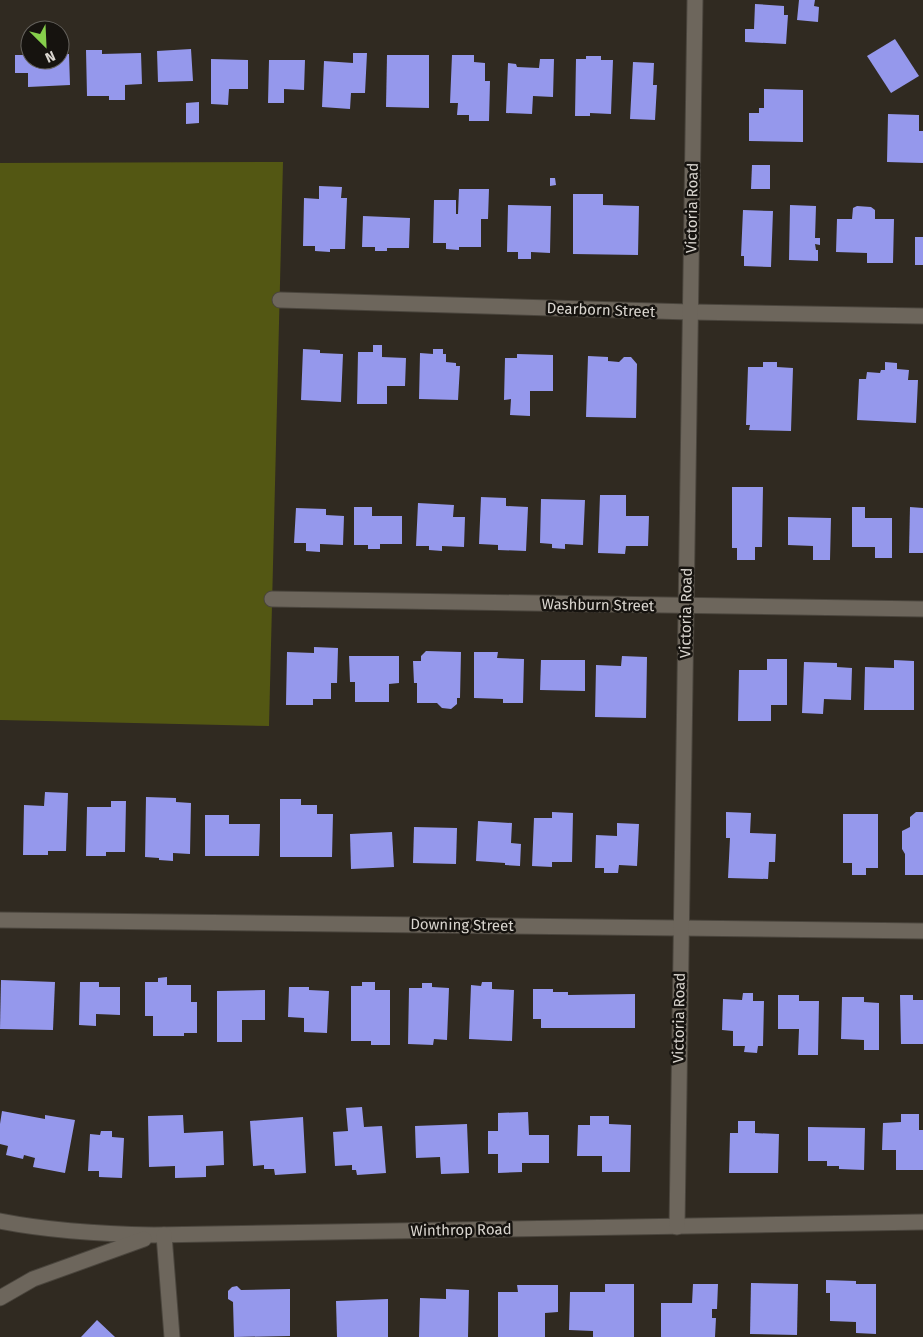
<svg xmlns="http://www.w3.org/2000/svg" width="923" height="1337" font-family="'Fira Sans',sans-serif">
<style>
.green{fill:#535713}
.building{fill:#9598ec}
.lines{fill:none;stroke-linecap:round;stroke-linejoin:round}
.street-casing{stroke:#4a453d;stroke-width:17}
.street{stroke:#6d665c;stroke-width:15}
.labels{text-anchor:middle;stroke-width:5;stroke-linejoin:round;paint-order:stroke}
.street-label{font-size:15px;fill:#d9d5cf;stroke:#16130f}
</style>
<rect width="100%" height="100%" fill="#302a21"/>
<polygon class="green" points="283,162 269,726 0,720 0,163"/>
<g class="building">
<polygon points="799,0 815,0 814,6 819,7 818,22 797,20"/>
<polygon points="755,4 784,6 784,15 788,15 786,44 745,42 745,29 754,29"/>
<polygon points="895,39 919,76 891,93 867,56"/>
<polygon points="191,49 193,81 158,82 157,51"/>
<polygon points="86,50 102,50 102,54 141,53 142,84 125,85 125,100 109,100 109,96 87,96"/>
<polygon points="353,53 367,53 365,93 351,93 350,109 322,107 324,61 353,63"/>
<polygon points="60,54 69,54 70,85 28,87 28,73 15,73 15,55 30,55 30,60 60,60"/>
<polygon points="387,55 429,55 429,108 386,107"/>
<polygon points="452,55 474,55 474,62 485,63 485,81 490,81 489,121 469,121 469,115 457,115 458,103 450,103"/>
<polygon points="586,56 601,56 601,60 613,60 611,114 590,113 590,116 575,116 576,59 586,59"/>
<polygon points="211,59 248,60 248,89 229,89 228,105 211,104"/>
<polygon points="540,59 554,59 553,97 533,96 532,114 506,113 508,63 516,64 517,67 539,68"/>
<polygon points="269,60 305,60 304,90 284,89 284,103 268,103"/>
<polygon points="633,62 654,63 653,85 657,85 655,120 630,119"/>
<polygon points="764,89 803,90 803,142 749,141 749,113 759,113 759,108 764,108"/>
<polygon points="199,102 199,123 186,124 186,103"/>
<polygon points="888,114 919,115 919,131 923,131 923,163 887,162"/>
<polygon points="752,165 770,165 770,189 751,189"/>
<polygon points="550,178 555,178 556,185 550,186"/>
<polygon points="319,186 342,187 341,198 347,198 345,249 330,249 330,252 315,251 315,246 303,246 304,198 319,199"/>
<polygon points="459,189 489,189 488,219 481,219 481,247 459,247 459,250 446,249 446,243 433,243 434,200 456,200 456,214 458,214"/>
<polygon points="573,194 603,194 603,205 639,206 638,255 573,254"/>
<polygon points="508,205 551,206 550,253 531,252 531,259 518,259 518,252 507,252"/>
<polygon points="790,205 816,206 815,238 820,238 820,245 815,244 816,250 818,250 818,261 789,260"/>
<polygon points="857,206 871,207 875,210 875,219 894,219 893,263 867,263 867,253 836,252 837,219 852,219 853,208"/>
<polygon points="743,210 773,211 771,267 744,266 744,256 741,256"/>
<polygon points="363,216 410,218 409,248 387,248 387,251 375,251 375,247 362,247"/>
<rect x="915" y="237" width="8" height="28"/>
<polygon points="373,345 382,345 382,357 406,358 405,386 387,386 387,404 357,404 358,352 373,352"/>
<polygon points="303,349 320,350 320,353 343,354 341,402 301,400"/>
<polygon points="433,349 443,349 443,354 446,354 446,362 456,363 456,366 460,366 458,400 419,399 420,353 433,354"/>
<polygon points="517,354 553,355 553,391 530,391 530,416 510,415 511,399 504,400 505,358 517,358"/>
<polygon points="588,356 608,357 608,361 619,362 624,357 631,357 637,364 636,418 586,417"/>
<polygon points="763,362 777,362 777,367 793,368 791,431 749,430 750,425 746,425 748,367 763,367"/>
<polygon points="885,362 897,363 897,369 909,370 908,380 918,380 916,423 857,420 859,379 866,379 867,372 880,373 881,370 885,370"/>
<polygon points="732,487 763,487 762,547 755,547 755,560 737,560 737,548 732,548"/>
<polygon points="600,495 626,495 626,516 649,516 648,546 626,546 625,554 598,553"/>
<polygon points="481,497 506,498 506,506 528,507 526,551 498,550 498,545 479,544"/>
<polygon points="541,499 585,500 583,545 565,544 565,549 552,548 552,544 540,543"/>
<polygon points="418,503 454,505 453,517 465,517 464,547 442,546 442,551 429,550 429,546 416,546"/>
<polygon points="354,507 372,507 372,516 402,516 402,544 380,544 380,549 368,549 368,545 354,545"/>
<polygon points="852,507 865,507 865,518 892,518 892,558 875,558 875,547 852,547"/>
<polygon points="910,507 923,508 923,553 909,553"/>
<polygon points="296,508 326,509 326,515 344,516 343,545 320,544 320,552 306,551 306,543 294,543"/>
<polygon points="788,517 831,518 830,560 813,560 813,546 788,545"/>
<polygon points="314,647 338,648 337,683 331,683 331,699 313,699 313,705 286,705 287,652 314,653"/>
<polygon points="426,651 461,652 460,698 457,698 457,704 451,709 442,708 437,703 417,703 417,683 414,683 413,661 421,661 421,656"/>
<polygon points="474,652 498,652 497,658 524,659 523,703 503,703 503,699 474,698"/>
<polygon points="349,656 399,656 399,683 389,684 389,702 355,702 355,682 350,682"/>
<polygon points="622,656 647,657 646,718 595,717 596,665 621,666"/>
<polygon points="767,659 787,659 787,705 771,705 771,721 738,721 739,670 767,670"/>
<polygon points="541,660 585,660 585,691 540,690"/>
<polygon points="894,660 914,661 914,710 864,710 865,667 894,668"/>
<polygon points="804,662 837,663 837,667 852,668 851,700 824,699 823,714 802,713"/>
<polygon points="45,792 68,793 66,851 48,851 48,855 23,855 24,805 44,806"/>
<polygon points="146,797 176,798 176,802 191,803 190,854 173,853 173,861 159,860 159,858 145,857"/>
<polygon points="280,799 301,799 301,805 317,805 317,814 333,814 332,857 280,857"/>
<polygon points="111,801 126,801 125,852 106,852 106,856 86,856 87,807 111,807"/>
<polygon points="552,812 573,813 572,862 552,862 552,867 532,866 534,818 552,818"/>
<polygon points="726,812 751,813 750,833 776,834 775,862 769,862 768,879 728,878 730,838 726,838"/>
<polygon points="916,812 923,812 923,875 905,875 905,854 902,849 902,831 910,827 910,817"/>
<polygon points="843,814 878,814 878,868 866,868 866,875 852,875 852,863 843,863"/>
<polygon points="205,815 229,815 229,824 260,824 259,856 205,856"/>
<polygon points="478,821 512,823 511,843 521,844 520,866 505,865 505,863 476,861"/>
<polygon points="617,823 639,824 637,866 619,865 618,873 604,873 604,868 595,868 596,835 617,836"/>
<polygon points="414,827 457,828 456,864 413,863"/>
<polygon points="392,832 394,867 351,869 350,834"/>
<polygon points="167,977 167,985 191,985 191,1002 197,1002 197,1033 184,1033 184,1036 153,1036 153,1016 145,1016 145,982 158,982 158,978"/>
<polygon points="1,980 55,982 53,1030 0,1029"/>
<polygon points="80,982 99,982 99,987 120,987 120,1015 96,1014 96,1026 79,1025"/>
<polygon points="362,982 375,982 375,990 390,990 390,1045 371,1045 371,1041 351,1041 351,986 362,986"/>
<polygon points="482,982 492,982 492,989 514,990 512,1041 469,1039 471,985 481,986"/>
<polygon points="422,983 432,983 432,987 449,988 447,1040 434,1039 433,1045 408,1044 409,988 422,988"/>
<polygon points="289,987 309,987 309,990 329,991 327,1033 304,1032 304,1018 288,1017"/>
<polygon points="533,989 553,989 553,992 568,992 568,995 635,994 635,1028 541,1028 541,1019 533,1019"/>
<polygon points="265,990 265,1020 242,1020 242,1042 217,1042 217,991"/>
<polygon points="743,993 753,993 753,1001 764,1001 763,1046 758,1046 757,1053 744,1052 745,1046 733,1046 733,1031 722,1030 723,999 742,1000"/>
<polygon points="778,995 799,995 799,1001 819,1001 818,1055 798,1055 799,1029 778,1029"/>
<polygon points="900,995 913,995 913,1000 923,1000 923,1044 901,1044"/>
<polygon points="842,997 864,997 864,1002 879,1003 879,1050 864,1050 864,1040 841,1039"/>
<polygon points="362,1107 364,1127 382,1126 386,1173 357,1175 356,1170 352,1170 352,1165 335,1166 333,1132 348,1131 346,1108"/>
<polygon points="2,1111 45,1119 45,1115 75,1120 65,1173 33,1167 35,1158 24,1155 23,1159 6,1155 8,1146 0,1144 0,1124"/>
<polygon points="528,1112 529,1135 549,1135 549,1163 522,1163 522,1172 498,1173 498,1154 488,1154 488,1131 498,1131 498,1113"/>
<polygon points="901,1114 919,1114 919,1130 923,1130 923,1170 896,1170 896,1150 882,1150 883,1123 901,1122"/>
<polygon points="183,1115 184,1133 223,1131 224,1165 206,1166 206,1177 175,1178 175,1166 149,1167 148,1116"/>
<polygon points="590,1116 609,1116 609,1124 631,1125 630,1172 602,1172 602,1156 577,1156 578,1125 590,1125"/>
<polygon points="303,1117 306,1173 275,1175 274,1169 264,1169 264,1165 253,1166 250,1121"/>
<polygon points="738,1121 755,1121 755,1133 779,1134 778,1173 729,1173 730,1133 738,1133"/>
<polygon points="467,1124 469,1173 441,1174 440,1157 416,1158 415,1126"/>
<polygon points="808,1127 865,1128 864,1170 839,1169 839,1166 827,1166 827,1161 808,1161"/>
<polygon points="101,1131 112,1131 112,1137 124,1138 122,1178 99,1177 99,1171 88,1171 90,1134 100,1135"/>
<polygon points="826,1280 856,1281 856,1284 876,1284 876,1334 856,1333 856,1322 830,1321 830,1293 826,1293"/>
<polygon points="751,1283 798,1284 797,1335 750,1334"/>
<polygon points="605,1284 634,1284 634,1337 593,1337 593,1331 569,1330 570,1292 605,1292"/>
<polygon points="693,1284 718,1284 717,1309 712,1309 712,1318 716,1318 715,1337 661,1337 661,1303 692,1303"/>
<polygon points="517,1285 558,1285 558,1312 545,1313 545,1337 498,1337 498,1292 518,1292"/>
<polygon points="237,1286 241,1290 290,1289 290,1336 234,1337 233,1302 228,1299 228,1291 232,1287"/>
<polygon points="446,1289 469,1290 468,1337 419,1337 420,1298 446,1299"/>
<polygon points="388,1299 388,1337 337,1337 336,1301"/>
<polygon points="97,1320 115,1337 81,1337"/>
</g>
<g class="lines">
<g class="street-casing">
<g id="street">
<polyline points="280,300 690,312 923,316"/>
<polyline points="272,599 923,609"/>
<polyline points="0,920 923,931"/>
<path d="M0,1221C51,1231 102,1234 154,1235L923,1222"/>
<polyline points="677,1227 695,0"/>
<polyline points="164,1235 172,1337"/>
<polyline points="0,1298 33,1279 144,1239"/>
</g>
</g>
<use href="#street" class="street"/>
</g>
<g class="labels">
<g class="street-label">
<text transform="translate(692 208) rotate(-89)" y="5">Victoria Road</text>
<text transform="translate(601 310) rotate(2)" y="5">Dearborn Street</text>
<text transform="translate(598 605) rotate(1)" y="5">Washburn Street</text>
<text transform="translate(686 613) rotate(-89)" y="5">Victoria Road</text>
<text transform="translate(462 925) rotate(1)" y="5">Downing Street</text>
<text transform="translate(679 1018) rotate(-89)" y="5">Victoria Road</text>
<text transform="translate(461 1230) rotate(-1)" y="5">Winthrop Road</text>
</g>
</g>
<g transform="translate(45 45) rotate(156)"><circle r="24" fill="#16130f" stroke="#64615c"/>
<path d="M0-4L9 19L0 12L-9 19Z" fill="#86cf4b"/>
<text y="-8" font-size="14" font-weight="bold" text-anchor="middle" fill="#d9d5cf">N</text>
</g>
</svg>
